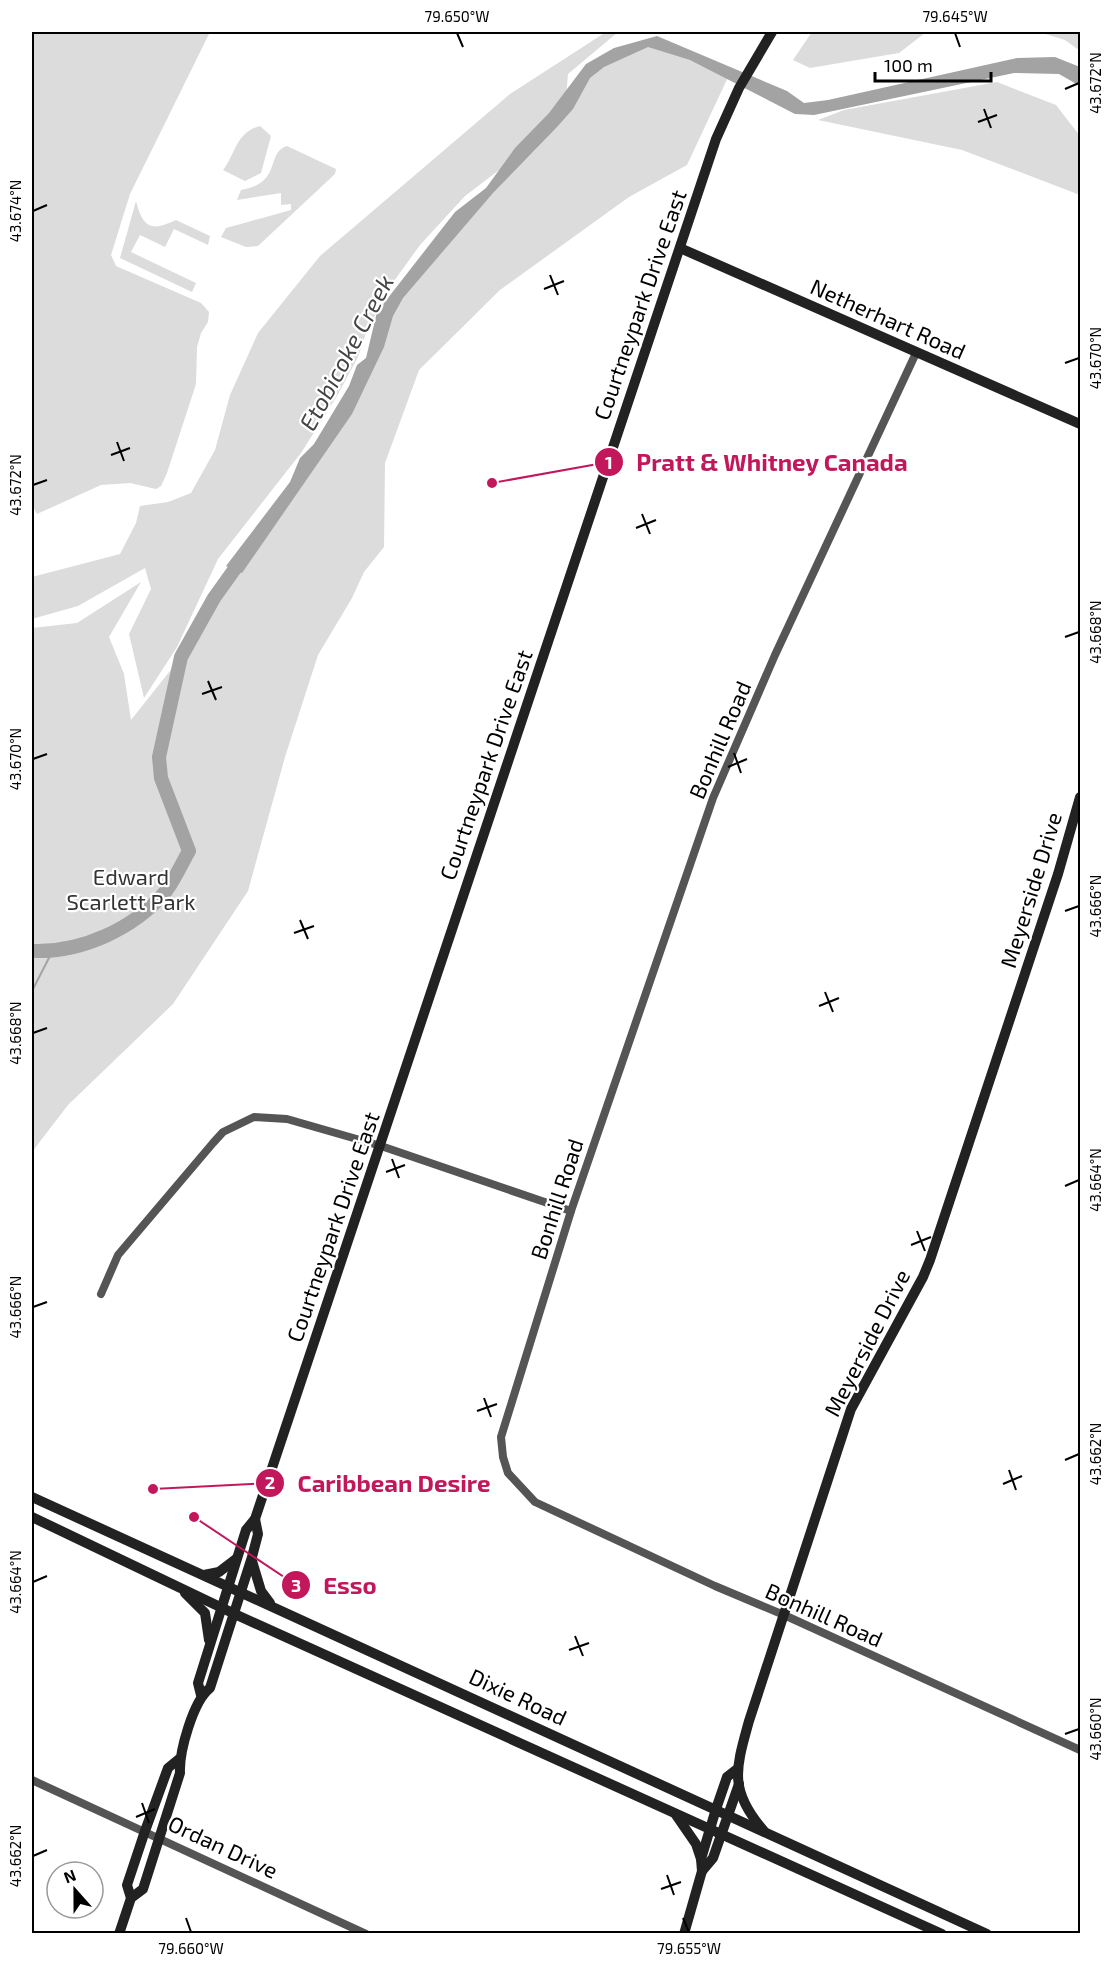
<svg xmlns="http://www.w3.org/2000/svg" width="1112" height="1965" font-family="'Exo 2',sans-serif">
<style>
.green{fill:#dcdcdc}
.water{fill:#a3a3a3}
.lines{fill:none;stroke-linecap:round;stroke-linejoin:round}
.stream{stroke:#a3a3a3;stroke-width:2}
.river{stroke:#a3a3a3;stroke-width:14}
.street{stroke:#555;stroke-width:8}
.secondary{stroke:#222;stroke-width:10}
.ticks{fill:none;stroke:#000;stroke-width:2}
.labels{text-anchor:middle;stroke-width:4.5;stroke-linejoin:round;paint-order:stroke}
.street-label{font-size:22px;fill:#000;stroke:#fff}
.park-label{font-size:22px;fill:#333;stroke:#fff}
.water-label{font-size:24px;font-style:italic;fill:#444;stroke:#fff}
.leader{fill:none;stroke:#c2185b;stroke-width:2}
.callout-dot{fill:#c2185b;stroke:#fff;stroke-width:2}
.mark-label{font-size:18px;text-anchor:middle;font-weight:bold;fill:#fff}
.callout-label{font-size:24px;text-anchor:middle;font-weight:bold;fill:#c2185b;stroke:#fff;stroke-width:4.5;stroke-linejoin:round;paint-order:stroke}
.neatline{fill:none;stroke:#000;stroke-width:2}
.ticks-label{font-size:15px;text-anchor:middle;fill:#000}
</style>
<rect width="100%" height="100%" fill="#fff"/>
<g class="green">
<polygon points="32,32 210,32 130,194 111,255 116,266 201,303 209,312 208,322 201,333 197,347 196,384 167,473 161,486 156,489 130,483 101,485 37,514 32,505"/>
<polygon points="606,32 618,32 568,74 566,98 503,167 465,196 420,245 394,281 367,330 358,357 337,396 301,453 218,559 177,647 144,698 129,634 151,589 145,568 78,606 32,619 32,577 120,554 136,523 140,506 168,502 191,493 215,450 230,395 258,333 320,256 510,94"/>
<polygon points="812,32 934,32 925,33 899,53 810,68 793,60"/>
<polygon points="1039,32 1080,32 1080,51 1065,40"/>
<polygon points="647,42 730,73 687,165 629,197 500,290 419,370 385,463 384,547 364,572 352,598 318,655 285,757 248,891 173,1004 68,1105 32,1152 32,628 77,623 141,582 109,637 124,674 131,720 181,657 214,597 339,424 388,314 586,74"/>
<polygon points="997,82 1056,105 1080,136 1080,195 962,150 818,120 844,110"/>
<path d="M260,126L271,136L261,173L245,181L223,170C236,153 236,132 260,126Z"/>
<path d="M287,146L336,169L335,174L258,246L246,247L221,237L226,228L291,210V204L281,205V193L237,200L241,190C283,183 265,153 287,146Z"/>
<path d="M136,201C143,228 151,232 176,220L210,236L208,245L174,229L165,247L140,235L131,252L196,283L192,292L120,258Z"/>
</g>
<polygon class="water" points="657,36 787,91 804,103 828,100 1017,58 1055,57 1080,67 1080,86 1059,74 1014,73 814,115 795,114 690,60 648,47 604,67 590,78 573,109 557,127 493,193 403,298 393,316 384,347 352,414 242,573 226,566 290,482 300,458 314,444 349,386 357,365 366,358 377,312 455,212 486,188 515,148 549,113 586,64 614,48"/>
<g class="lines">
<polyline class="stream" points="32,991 52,952"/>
<path class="river" d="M32,951C81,953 134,929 166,891C175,879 182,863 189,851L161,778L159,757L181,657L214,598L244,556"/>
<g class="street">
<polyline points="916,353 775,655 713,798 571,1211 501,1437 503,1457 508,1473 535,1502 715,1586 784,1615 1080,1750"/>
<polyline points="101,1294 118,1255 213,1143 223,1132 254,1117 287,1119 381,1146 571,1211"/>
<polyline points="32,1780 366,1934"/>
</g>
<g class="secondary">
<polyline points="680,248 1080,424"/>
<polyline points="32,1497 987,1934"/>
<polyline points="32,1517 239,1616 942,1934"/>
<polyline points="252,1561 261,1591 270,1603"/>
<polyline points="204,1575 219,1572 236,1559"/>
<polyline points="185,1593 205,1613 209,1640"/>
<polyline points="201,1695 198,1683 246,1530 255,1519 716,139 739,88 772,32"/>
<polyline points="676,1815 696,1844 701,1859"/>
<path d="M764,1831C728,1790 736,1768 749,1721L851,1409L923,1277L930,1260L1058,874L1080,797"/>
<polyline points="702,1871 713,1858 739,1784"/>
<polyline points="131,1898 127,1885 145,1831 168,1768 179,1759"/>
<path d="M119,1934L131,1898L143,1889L180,1773C179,1752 193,1701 210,1688L252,1557L258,1534L255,1519"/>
<polyline points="684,1934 702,1871 701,1859 716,1809 727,1777 736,1770"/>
</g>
</g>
<path class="ticks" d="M457,33L463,47M955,33L960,47M1065,89L1079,83M984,109L991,128M978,122L997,115M33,211L47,205M550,275L558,295M544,289L564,281M1065,363L1079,358M117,442L124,461M111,455L130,448M33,485L47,480M642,514L650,534M636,528L656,520M1065,637L1079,632M208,681L216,700M202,694L222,687M734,753L741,773M33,759L47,754M728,767L747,759M1065,911L1079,906M300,920L308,939M294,933L314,926M825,992L833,1012M819,1006L839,998M33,1033L47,1028M392,1159L399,1178M386,1172L405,1165M1065,1186L1079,1180M917,1231L925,1251M911,1245L931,1237M33,1307L47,1302M484,1398L491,1417M477,1411L497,1404M1065,1460L1079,1454M1009,1470L1016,1490M1003,1484L1022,1476M33,1582L47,1576M575,1636L583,1656M569,1650L589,1643M1065,1734L1079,1729M142,1803L149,1823M136,1817L155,1809M33,1856L47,1850M667,1875L674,1895M661,1889L681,1882M186,1918L191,1932M683,1918L689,1932"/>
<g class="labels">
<g class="street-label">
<text transform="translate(640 305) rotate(-71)" y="8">Courtneypark Drive East</text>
<text transform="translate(888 319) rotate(24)" y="8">Netherhart Road</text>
<text transform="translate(720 740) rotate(-67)" y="8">Bonhill Road</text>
<text transform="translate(486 765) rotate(-71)" y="8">Courtneypark Drive East</text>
<text transform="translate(1031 890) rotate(-73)" y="8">Meyerside Drive</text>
<text transform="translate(557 1199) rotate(-72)" y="8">Bonhill Road</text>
<text transform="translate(333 1227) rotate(-71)" y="8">Courtneypark Drive East</text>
<text transform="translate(867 1343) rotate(-63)" y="8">Meyerside Drive</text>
<text transform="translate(824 1615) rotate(24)" y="8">Bonhill Road</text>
<text transform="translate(518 1697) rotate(25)" y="8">Dixie Road</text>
<text transform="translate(223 1847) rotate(25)" y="8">Ordan Drive</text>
</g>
<g class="park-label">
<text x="131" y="885">Edward<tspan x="131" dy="25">Scarlett Park</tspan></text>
</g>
<g class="water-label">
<text transform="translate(347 353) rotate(-62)" y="8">Etobicoke Creek</text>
</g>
</g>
<path class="leader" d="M492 483L609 462M153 1489L270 1483M194 1517L296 1585"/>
<g class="callout-dot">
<circle cx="492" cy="483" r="6"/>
<circle cx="153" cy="1489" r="6"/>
<circle cx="194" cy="1517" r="6"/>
<circle cx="609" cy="462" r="15"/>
<circle cx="270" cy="1483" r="15"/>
<circle cx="296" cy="1585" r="15"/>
</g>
<g class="mark-label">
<text x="609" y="469">1</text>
<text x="270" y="1489">2</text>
<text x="296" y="1592">3</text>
</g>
<g class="callout-label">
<text x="772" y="471">Pratt &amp; Whitney Canada</text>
<text x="394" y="1492">Caribbean Desire</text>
<text x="350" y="1594">Esso</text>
</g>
<rect width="1112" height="1965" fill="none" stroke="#ffffff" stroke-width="66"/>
<g transform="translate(75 1890) rotate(339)"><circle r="28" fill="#ffffff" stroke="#999999" stroke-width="1.5"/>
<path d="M0-4.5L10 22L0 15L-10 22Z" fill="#000000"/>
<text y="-9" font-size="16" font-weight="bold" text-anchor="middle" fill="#000000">N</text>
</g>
<path d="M875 72v9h116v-9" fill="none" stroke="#000000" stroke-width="3"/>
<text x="884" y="72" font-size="18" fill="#000000" stroke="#ffffff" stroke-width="4.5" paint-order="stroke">100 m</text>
<rect x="33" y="33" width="1046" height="1899" class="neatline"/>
<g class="ticks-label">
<text x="457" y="22">79.650°W</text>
<text x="955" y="22">79.645°W</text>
<text transform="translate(1096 83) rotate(-90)" y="5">43.672°N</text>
<text transform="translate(16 211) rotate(-90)" y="5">43.674°N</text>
<text transform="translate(1096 358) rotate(-90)" y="5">43.670°N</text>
<text transform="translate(16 485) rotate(-90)" y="5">43.672°N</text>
<text transform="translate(1096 632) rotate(-90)" y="5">43.668°N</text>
<text transform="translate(16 759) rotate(-90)" y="5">43.670°N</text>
<text transform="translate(1096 906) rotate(-90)" y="5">43.666°N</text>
<text transform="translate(16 1033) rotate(-90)" y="5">43.668°N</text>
<text transform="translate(1096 1180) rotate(-90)" y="5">43.664°N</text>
<text transform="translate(16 1307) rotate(-90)" y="5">43.666°N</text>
<text transform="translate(1096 1454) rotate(-90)" y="5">43.662°N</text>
<text transform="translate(16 1582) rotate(-90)" y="5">43.664°N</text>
<text transform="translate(1096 1729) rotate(-90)" y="5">43.660°N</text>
<text transform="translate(16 1856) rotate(-90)" y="5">43.662°N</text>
<text x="191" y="1954">79.660°W</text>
<text x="689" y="1954">79.655°W</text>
</g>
</svg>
